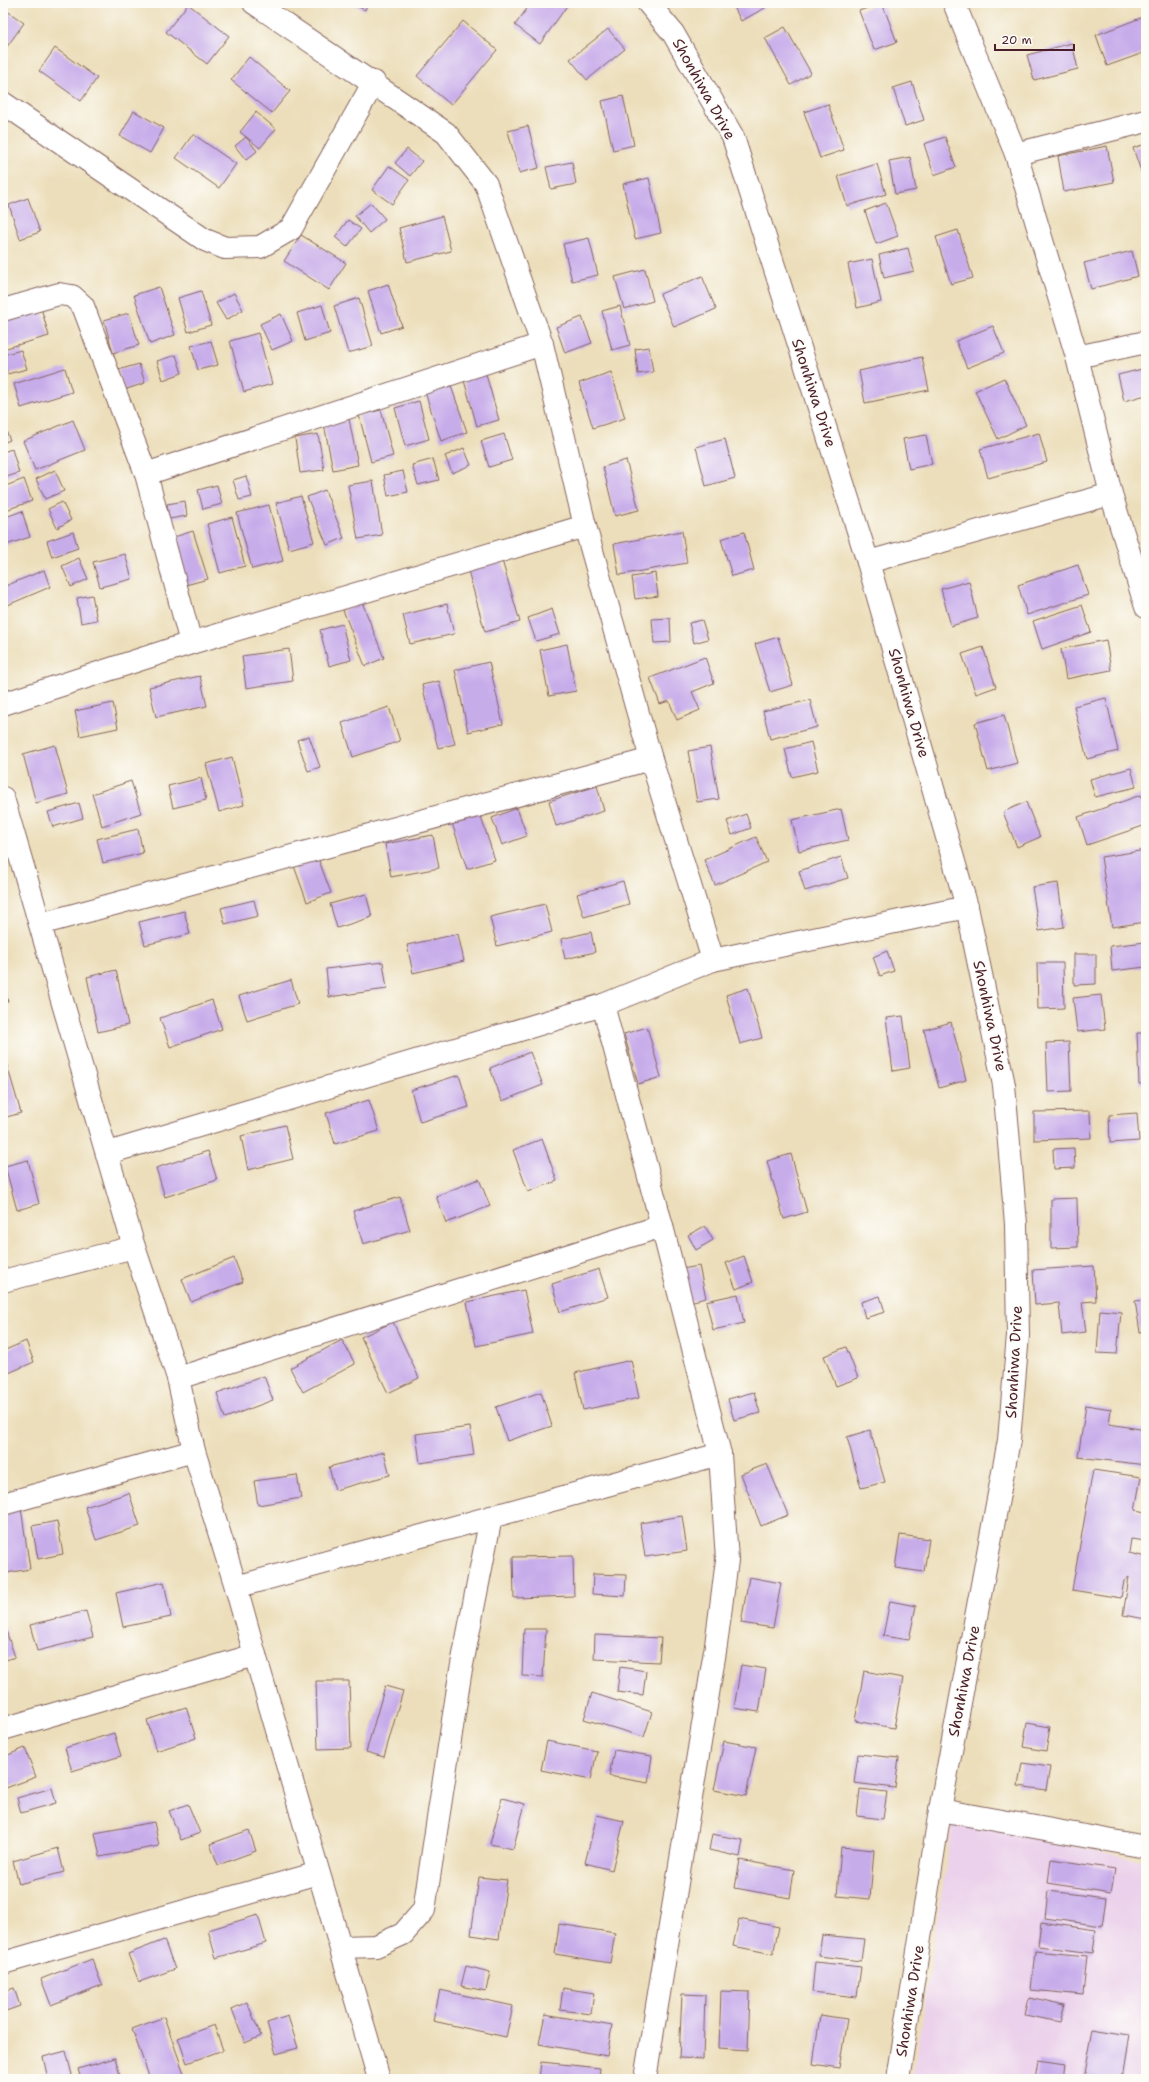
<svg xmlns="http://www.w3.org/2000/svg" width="1149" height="2082" font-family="'Shantell Sans',sans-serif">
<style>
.built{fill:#ebd1eb}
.building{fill:#c7acea}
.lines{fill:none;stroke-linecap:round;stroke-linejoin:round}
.minor-casing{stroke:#83625d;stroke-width:24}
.minor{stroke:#fff;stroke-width:22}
.labels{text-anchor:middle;stroke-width:3.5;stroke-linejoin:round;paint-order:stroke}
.street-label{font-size:15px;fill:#4a1f2b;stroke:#fdfcf7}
</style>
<rect width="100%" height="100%" fill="#fdfcf7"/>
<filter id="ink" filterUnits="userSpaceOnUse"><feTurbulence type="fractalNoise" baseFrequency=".025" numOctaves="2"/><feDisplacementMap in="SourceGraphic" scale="8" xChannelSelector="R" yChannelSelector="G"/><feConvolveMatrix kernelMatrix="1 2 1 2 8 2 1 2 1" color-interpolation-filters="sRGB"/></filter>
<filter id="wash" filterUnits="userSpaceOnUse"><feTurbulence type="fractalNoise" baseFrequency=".012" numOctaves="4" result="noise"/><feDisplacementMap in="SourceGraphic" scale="16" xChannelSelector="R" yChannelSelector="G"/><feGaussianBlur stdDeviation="0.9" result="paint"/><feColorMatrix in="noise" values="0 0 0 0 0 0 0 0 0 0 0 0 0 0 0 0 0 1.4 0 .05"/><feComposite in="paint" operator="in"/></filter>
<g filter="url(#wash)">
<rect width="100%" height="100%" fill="#ecdeba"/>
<polygon class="built" points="953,1821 1146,1861 1146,2079 912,2079"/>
<g id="blocks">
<g class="building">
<polygon points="350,3 368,3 365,10"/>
<polygon points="531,3 569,3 540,44 515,25"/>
<polygon points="732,3 762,3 765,8 741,21"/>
<polygon points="880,3 882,3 897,42 874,50 859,11"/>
<polygon points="188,4 229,36 207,64 166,32"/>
<polygon points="3,8 24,23 6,48 3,46"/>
<polygon points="1143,17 1146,25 1146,52 1107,66 1096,35"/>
<polygon points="463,21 497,50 451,105 417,76"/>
<polygon points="785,27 811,73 791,85 765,38"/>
<polygon points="608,29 625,49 587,80 570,59"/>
<polygon points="1072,43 1078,69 1034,80 1027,55"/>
<polygon points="55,48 97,78 81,101 39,71"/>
<polygon points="249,57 290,91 272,113 231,80"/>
<polygon points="912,82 924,120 905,126 893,88"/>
<polygon points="623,96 634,145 613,150 602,101"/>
<polygon points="828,104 844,150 820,158 804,112"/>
<polygon points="134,111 164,128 150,153 120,136"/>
<polygon points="256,112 276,129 260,148 240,132"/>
<polygon points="528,126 539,168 519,173 508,131"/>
<polygon points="193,134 236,164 219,188 176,158"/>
<polygon points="246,137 257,151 246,160 235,146"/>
<polygon points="945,137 956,167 934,175 924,144"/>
<polygon points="1146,144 1146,172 1142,174 1133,148"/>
<polygon points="1107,146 1114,182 1064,192 1058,156"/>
<polygon points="407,149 422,161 410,176 395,163"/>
<polygon points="910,157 916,190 895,194 889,161"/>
<polygon points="572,162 576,184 551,189 546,167"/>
<polygon points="877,164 886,194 847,206 838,176"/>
<polygon points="389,166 409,180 392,204 372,190"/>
<polygon points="649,178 661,233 635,239 623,184"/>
<polygon points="28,198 40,232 20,239 9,205"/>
<polygon points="371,203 385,219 369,233 355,216"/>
<polygon points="886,203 898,236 876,244 865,211"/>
<polygon points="442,216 451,251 407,262 399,228"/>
<polygon points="348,220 361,229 347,247 335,237"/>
<polygon points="958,230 973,278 951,284 936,237"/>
<polygon points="301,235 346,263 329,290 284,261"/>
<polygon points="589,238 598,275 572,281 563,244"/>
<polygon points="908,248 914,271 884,278 879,255"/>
<polygon points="1132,251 1138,276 1091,289 1084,263"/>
<polygon points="872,259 881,302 857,308 848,264"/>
<polygon points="645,269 653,301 624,309 615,277"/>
<polygon points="702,276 716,309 674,327 660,294"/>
<polygon points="388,284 402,326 381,333 368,291"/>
<polygon points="159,287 175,335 150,344 134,295"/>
<polygon points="201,291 211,325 188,332 178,298"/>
<polygon points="234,293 243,310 226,320 216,303"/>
<polygon points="359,298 373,346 348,353 334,306"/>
<polygon points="40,304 49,336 3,349 3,315"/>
<polygon points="322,305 330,333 305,341 297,313"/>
<polygon points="620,306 630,345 612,350 602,311"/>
<polygon points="129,313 139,345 113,353 104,320"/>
<polygon points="281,314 293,341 272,350 260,324"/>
<polygon points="582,317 592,343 565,353 556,327"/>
<polygon points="993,326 1004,353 967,368 956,341"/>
<polygon points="258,333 272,384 244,392 230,341"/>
<polygon points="211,341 218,365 198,370 191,346"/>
<polygon points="649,347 653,372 638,374 635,349"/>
<polygon points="21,350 27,369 7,374 3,355"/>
<polygon points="176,355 182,373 163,380 157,361"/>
<polygon points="922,357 929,390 865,403 859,371"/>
<polygon points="139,364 145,383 124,390 118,370"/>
<polygon points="65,368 72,392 21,408 14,384"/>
<polygon points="1146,368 1146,395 1124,401 1118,375"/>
<polygon points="485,371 499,420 477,426 463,377"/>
<polygon points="611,372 625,418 593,428 579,383"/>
<polygon points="1004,378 1026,425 998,439 975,391"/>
<polygon points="450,383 467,432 441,441 425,392"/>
<polygon points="419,401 429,439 405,446 395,408"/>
<polygon points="381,410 393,456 371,462 359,415"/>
<polygon points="349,419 358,465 333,470 324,424"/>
<polygon points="73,420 85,450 35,470 23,441"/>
<polygon points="3,424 10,440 3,443"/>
<polygon points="1039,433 1047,462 988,478 980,449"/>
<polygon points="318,434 324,470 300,473 295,438"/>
<polygon points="504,434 512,460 489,467 481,441"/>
<polygon points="926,435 932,464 909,469 903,439"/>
<polygon points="725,439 735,478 706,486 696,447"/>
<polygon points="464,448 471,465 452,473 445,456"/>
<polygon points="12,449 19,473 3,478 3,452"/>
<polygon points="433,459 439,480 418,485 412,465"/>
<polygon points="626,460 639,510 615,516 603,467"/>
<polygon points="55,470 64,491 45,499 36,479"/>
<polygon points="403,471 408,492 388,496 384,475"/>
<polygon points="246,476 252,497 239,500 233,480"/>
<polygon points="24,479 32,501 3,511 3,487"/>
<polygon points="373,481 382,535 358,539 348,485"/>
<polygon points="217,485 222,504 203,509 198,490"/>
<polygon points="325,490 344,538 327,545 307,497"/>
<polygon points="301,496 314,542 289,549 276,503"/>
<polygon points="185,501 187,516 169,519 167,504"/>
<polygon points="62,502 71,520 57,528 48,509"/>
<polygon points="269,505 283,561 252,569 237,513"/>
<polygon points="22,511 30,537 3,546 3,518"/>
<polygon points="232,517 245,566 220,573 207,524"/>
<polygon points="193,531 208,579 182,586 168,539"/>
<polygon points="682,531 687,563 619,575 614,544"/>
<polygon points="73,532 78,548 52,557 47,541"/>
<polygon points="744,532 754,570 732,576 721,539"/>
<polygon points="125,554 132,579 100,587 93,562"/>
<polygon points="501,557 520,622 485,632 467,567"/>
<polygon points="79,558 88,579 71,587 62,566"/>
<polygon points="1078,565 1088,595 1027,615 1018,585"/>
<polygon points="44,570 50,587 3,607 3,587"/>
<polygon points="655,573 658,596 635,599 632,577"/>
<polygon points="969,581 978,618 951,626 941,589"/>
<polygon points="92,595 97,620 81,623 77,598"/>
<polygon points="362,602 384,658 365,666 343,610"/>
<polygon points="447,604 454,634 410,644 403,615"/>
<polygon points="1082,605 1091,632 1042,649 1033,621"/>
<polygon points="552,609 560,634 536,641 528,618"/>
<polygon points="670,618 671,642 654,643 652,619"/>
<polygon points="702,620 708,639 694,643 689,623"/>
<polygon points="342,624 351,660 329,666 320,630"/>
<polygon points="778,637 793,685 770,692 755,644"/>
<polygon points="1106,640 1111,670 1066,679 1061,649"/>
<polygon points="567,644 576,691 549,696 540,650"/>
<polygon points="983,647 996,687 976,694 962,654"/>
<polygon points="289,649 293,681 246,688 242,656"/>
<polygon points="705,657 714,683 692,692 700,710 677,720 669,701 660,704 650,678"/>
<polygon points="489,662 503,724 468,732 455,670"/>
<polygon points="200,676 207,706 156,717 149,687"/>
<polygon points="439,681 455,744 438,748 422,685"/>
<polygon points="1106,698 1118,751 1087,759 1074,706"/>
<polygon points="810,700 817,727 770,739 763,711"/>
<polygon points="113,703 118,728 80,736 75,711"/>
<polygon points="389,707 400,741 353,757 342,723"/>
<polygon points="1004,715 1017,763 988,771 975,723"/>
<polygon points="309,736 320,767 308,771 297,740"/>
<polygon points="811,742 818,771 792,777 785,749"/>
<polygon points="55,745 68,794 36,803 23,754"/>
<polygon points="710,747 719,799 697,802 688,751"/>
<polygon points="232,757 244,805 219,812 206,764"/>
<polygon points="1131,768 1136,787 1095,797 1090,779"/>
<polygon points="201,778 206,800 173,808 168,786"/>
<polygon points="131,781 141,813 102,826 92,794"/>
<polygon points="597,786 604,811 556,826 549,801"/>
<polygon points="1141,795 1146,809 1146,825 1087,845 1078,817"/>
<polygon points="1026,802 1040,837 1017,847 1003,812"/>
<polygon points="79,803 83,818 53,827 48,812"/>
<polygon points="478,808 495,860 467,869 450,817"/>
<polygon points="517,808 527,836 502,845 492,818"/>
<polygon points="841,809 848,840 799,851 792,820"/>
<polygon points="746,814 751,828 732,835 727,821"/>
<polygon points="138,829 143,853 103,863 97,839"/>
<polygon points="433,835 439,868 391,877 385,844"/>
<polygon points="756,837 767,862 715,885 704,860"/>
<polygon points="1146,850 1146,922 1112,927 1101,857"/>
<polygon points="841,857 848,878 805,891 799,871"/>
<polygon points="318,858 331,893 307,902 294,866"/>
<polygon points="623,881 629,904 584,917 577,894"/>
<polygon points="1058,883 1064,927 1039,931 1032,887"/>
<polygon points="366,894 372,917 337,928 330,904"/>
<polygon points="254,900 258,916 225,924 221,908"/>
<polygon points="545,904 552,932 497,946 490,917"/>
<polygon points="184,911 190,934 145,945 139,922"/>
<polygon points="591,932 595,952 565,959 561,939"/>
<polygon points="458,934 464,961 413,973 407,945"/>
<polygon points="1146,942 1146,967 1112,971 1110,946"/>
<polygon points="887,951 894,971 880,976 873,957"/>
<polygon points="1074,954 1096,954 1096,984 1074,985"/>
<polygon points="383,962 387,989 329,997 326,969"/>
<polygon points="1037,963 1063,963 1064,1008 1038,1009"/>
<polygon points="116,970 128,1025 98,1032 87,977"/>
<polygon points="291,980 298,1004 247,1020 239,996"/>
<polygon points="3,985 8,1002 3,1003"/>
<polygon points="748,988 762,1038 740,1044 726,995"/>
<polygon points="1101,995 1105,1029 1077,1032 1073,998"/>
<polygon points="212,1000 222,1029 170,1047 160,1018"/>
<polygon points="903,1016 910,1068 893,1071 886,1018"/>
<polygon points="951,1022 966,1080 939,1088 924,1030"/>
<polygon points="647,1027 661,1077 638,1084 624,1034"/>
<polygon points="1137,1033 1146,1033 1146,1084 1139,1084"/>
<polygon points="1069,1042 1071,1091 1048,1092 1046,1043"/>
<polygon points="530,1052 543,1085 502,1101 490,1068"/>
<polygon points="7,1065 21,1113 3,1118 3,1066"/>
<polygon points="459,1075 469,1107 420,1122 411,1090"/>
<polygon points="369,1100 379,1131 335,1144 326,1113"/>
<polygon points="1090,1111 1091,1138 1034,1140 1034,1112"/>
<polygon points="1137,1113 1139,1141 1110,1143 1109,1115"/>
<polygon points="285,1125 293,1159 248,1170 241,1136"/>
<polygon points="542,1139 557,1181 528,1192 513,1150"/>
<polygon points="1074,1148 1075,1168 1054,1169 1053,1149"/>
<polygon points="208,1151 217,1180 165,1197 156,1168"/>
<polygon points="791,1154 807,1212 784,1219 767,1161"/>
<polygon points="28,1160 39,1204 17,1210 5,1166"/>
<polygon points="479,1179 490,1206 446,1223 436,1196"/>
<polygon points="400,1197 410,1230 363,1244 353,1211"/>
<polygon points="1077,1198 1078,1247 1051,1248 1051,1199"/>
<polygon points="705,1226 713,1240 696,1250 688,1235"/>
<polygon points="744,1256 753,1282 736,1289 726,1263"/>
<polygon points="234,1258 243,1282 191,1302 182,1279"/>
<polygon points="699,1266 706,1298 689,1302 682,1269"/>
<polygon points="1094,1266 1096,1301 1082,1302 1086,1332 1062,1335 1059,1303 1035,1305 1033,1270"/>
<polygon points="599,1269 608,1297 560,1312 552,1284"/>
<polygon points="524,1290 533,1334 476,1346 467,1302"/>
<polygon points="738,1294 744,1323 713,1330 706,1301"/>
<polygon points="880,1296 885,1312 865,1318 861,1302"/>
<polygon points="1146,1300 1146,1331 1140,1332 1135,1301"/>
<polygon points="1100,1310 1121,1312 1117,1354 1097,1353"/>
<polygon points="393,1322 419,1378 388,1393 361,1337"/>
<polygon points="342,1340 355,1364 303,1392 290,1368"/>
<polygon points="26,1341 34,1362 4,1375 3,1351"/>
<polygon points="846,1347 858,1378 836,1386 824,1356"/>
<polygon points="631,1360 639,1398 583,1410 575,1373"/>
<polygon points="264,1376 273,1400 225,1418 217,1393"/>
<polygon points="541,1392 552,1426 507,1441 496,1407"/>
<polygon points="754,1392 760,1413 734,1420 728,1399"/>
<polygon points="1086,1405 1111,1409 1109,1424 1146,1430 1146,1465 1078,1457"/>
<polygon points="470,1427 474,1455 420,1463 416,1434"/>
<polygon points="870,1430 885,1482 861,1488 847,1437"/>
<polygon points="384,1452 390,1475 335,1490 329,1467"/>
<polygon points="767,1464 788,1515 761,1526 741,1474"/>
<polygon points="1093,1470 1141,1477 1135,1510 1146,1512 1146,1541 1131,1539 1129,1553 1146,1557 1146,1619 1123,1615 1129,1577 1124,1581 1121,1598 1072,1590"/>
<polygon points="297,1475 301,1498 258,1505 254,1481"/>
<polygon points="129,1493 140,1526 96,1540 85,1507"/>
<polygon points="21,1508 30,1569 6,1573 3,1556 3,1511"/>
<polygon points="682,1516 687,1551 645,1557 640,1523"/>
<polygon points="57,1521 63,1554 38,1559 32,1526"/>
<polygon points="900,1535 929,1539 924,1572 895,1568"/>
<polygon points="573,1556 574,1596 514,1598 513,1557"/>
<polygon points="593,1574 626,1575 625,1596 592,1594"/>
<polygon points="749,1577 781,1583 773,1628 741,1623"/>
<polygon points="164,1582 171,1617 123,1627 116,1593"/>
<polygon points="890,1601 916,1606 909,1640 883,1636"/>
<polygon points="86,1611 93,1637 37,1651 30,1625"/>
<polygon points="3,1628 5,1628 15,1657 3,1661"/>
<polygon points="524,1629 546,1629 543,1677 522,1676"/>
<polygon points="595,1635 661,1638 659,1662 594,1659"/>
<polygon points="741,1665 766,1669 759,1712 734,1708"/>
<polygon points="620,1667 646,1671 643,1695 617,1692"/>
<polygon points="864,1671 903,1678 894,1728 855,1721"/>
<polygon points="316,1681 349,1681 351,1748 318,1749"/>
<polygon points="385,1686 403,1691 384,1757 366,1752"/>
<polygon points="592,1693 652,1712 644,1737 584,1719"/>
<polygon points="186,1707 196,1738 156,1751 147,1720"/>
<polygon points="1027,1723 1050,1727 1046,1751 1023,1747"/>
<polygon points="114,1733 121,1756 72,1771 65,1748"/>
<polygon points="547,1741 597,1751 591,1780 541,1770"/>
<polygon points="724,1741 756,1747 746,1796 714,1790"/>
<polygon points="25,1748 36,1777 3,1789 3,1757"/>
<polygon points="614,1750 652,1756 648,1783 609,1776"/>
<polygon points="858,1754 899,1758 895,1788 854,1783"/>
<polygon points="1022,1763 1050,1767 1046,1790 1018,1786"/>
<polygon points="52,1788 56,1803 21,1813 17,1798"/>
<polygon points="860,1789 887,1792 883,1819 857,1816"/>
<polygon points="502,1798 525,1804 513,1849 490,1844"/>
<polygon points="188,1804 200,1833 181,1840 169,1811"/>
<polygon points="597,1815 624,1821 612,1870 585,1863"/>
<polygon points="154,1822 159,1846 100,1857 95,1833"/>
<polygon points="249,1830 256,1851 218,1865 210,1844"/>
<polygon points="712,1834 743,1840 740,1857 709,1850"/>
<polygon points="841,1847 874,1850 870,1899 837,1896"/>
<polygon points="58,1848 64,1872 19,1884 13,1861"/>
<polygon points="1051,1859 1115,1869 1111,1893 1048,1883"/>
<polygon points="740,1860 794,1870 790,1898 735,1888"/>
<polygon points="479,1877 507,1880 499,1939 471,1935"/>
<polygon points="1048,1891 1106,1898 1102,1926 1045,1918"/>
<polygon points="258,1915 266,1943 216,1958 208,1930"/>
<polygon points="739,1919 779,1927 773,1954 733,1946"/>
<polygon points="1041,1922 1096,1930 1093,1953 1038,1946"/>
<polygon points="559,1924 615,1933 610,1963 555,1954"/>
<polygon points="822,1935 864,1939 861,1961 819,1956"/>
<polygon points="164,1940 175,1969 139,1982 128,1954"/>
<polygon points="1035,1951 1087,1956 1083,1995 1031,1990"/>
<polygon points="92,1959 102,1985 51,2005 41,1979"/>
<polygon points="815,1962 861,1967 857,1997 812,1992"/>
<polygon points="466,1966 490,1972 486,1991 461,1986"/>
<polygon points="14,1988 20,2006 3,2012 3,1992"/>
<polygon points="563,1988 594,1993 591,2014 560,2010"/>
<polygon points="440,1990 513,2006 506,2037 433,2021"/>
<polygon points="721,1991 750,1992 748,2050 719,2048"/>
<polygon points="682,1994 705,1995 703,2059 679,2058"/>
<polygon points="1029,1997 1065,2005 1060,2022 1025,2015"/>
<polygon points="247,2002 261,2036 245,2043 232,2009"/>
<polygon points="545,2014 612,2026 607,2056 539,2044"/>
<polygon points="820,2015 847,2019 839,2068 813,2064"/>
<polygon points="288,2016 298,2048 276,2054 267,2023"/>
<polygon points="164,2017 186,2079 150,2079 132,2029"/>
<polygon points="214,2025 223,2050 187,2063 178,2038"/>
<polygon points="1092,2029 1129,2035 1122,2079 1083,2079"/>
<polygon points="66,2051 73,2079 48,2079 43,2057"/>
<polygon points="115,2058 121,2079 81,2079 78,2069"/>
<polygon points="1039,2060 1066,2064 1064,2079 1036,2079"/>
<polygon points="541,2062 600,2068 599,2079 539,2079"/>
</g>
</g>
</g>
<g filter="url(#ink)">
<use href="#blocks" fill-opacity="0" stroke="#83625d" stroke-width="1"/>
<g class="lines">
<g class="minor-casing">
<g id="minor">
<polyline points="254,3 446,133 486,184 542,344 585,526 651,759 713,960"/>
<polyline points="648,3 673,33 733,137 868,562 967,907 1004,1085 1016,1224 1018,1335 1009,1440 940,1810 898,2079"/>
<polyline points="954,3 1016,154 1077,357 1111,494 1146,607"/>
<polyline points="3,103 205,240 225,248 260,247 291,229 374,82"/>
<polyline points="1016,154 1146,121"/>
<polyline points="3,310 59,294 72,296 83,306 146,474 191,643"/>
<polyline points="1077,357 1146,342"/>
<polyline points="146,474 542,344"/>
<polyline points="868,562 1111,494"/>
<polyline points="3,704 191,643 585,526"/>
<polyline points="3,798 134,1247 178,1378 194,1451 236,1587 255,1655 379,2079"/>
<polyline points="40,924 651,759"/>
<polyline points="603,1005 662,1226 720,1454 727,1560 716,1645 645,2079"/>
<polyline points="108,1153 603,1005 713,960 967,907"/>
<polyline points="3,1281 134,1247"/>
<polyline points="178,1378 662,1226"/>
<polyline points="3,1504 194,1451"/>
<polyline points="236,1587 720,1454"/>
<polyline points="3,1729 255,1655"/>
<polyline points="940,1810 1146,1847"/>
<polyline points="341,1947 376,1946 403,1934 424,1910 460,1675 491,1517"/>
<polyline points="3,1963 318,1873"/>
</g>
</g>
<use href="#minor" class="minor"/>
</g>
</g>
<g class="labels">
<g class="street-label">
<text transform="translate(704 89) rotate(61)" y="5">Shonhiwa Drive</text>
<text transform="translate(814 393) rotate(72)" y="5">Shonhiwa Drive</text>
<text transform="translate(909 703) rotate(74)" y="5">Shonhiwa Drive</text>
<text transform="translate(990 1016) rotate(78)" y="5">Shonhiwa Drive</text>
<text transform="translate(1014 1362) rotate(-87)" y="5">Shonhiwa Drive</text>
<text transform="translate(964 1681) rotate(-79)" y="5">Shonhiwa Drive</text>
<text transform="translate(910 2001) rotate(-81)" y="5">Shonhiwa Drive</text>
</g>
</g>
<rect width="1149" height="2082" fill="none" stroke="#fdfcf7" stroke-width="16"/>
<path d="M995 44v6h79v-6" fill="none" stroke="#4a1f2b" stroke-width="2"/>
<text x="1001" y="44" font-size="12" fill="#4a1f2b" stroke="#fdfcf7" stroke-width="3" paint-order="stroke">20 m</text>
</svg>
